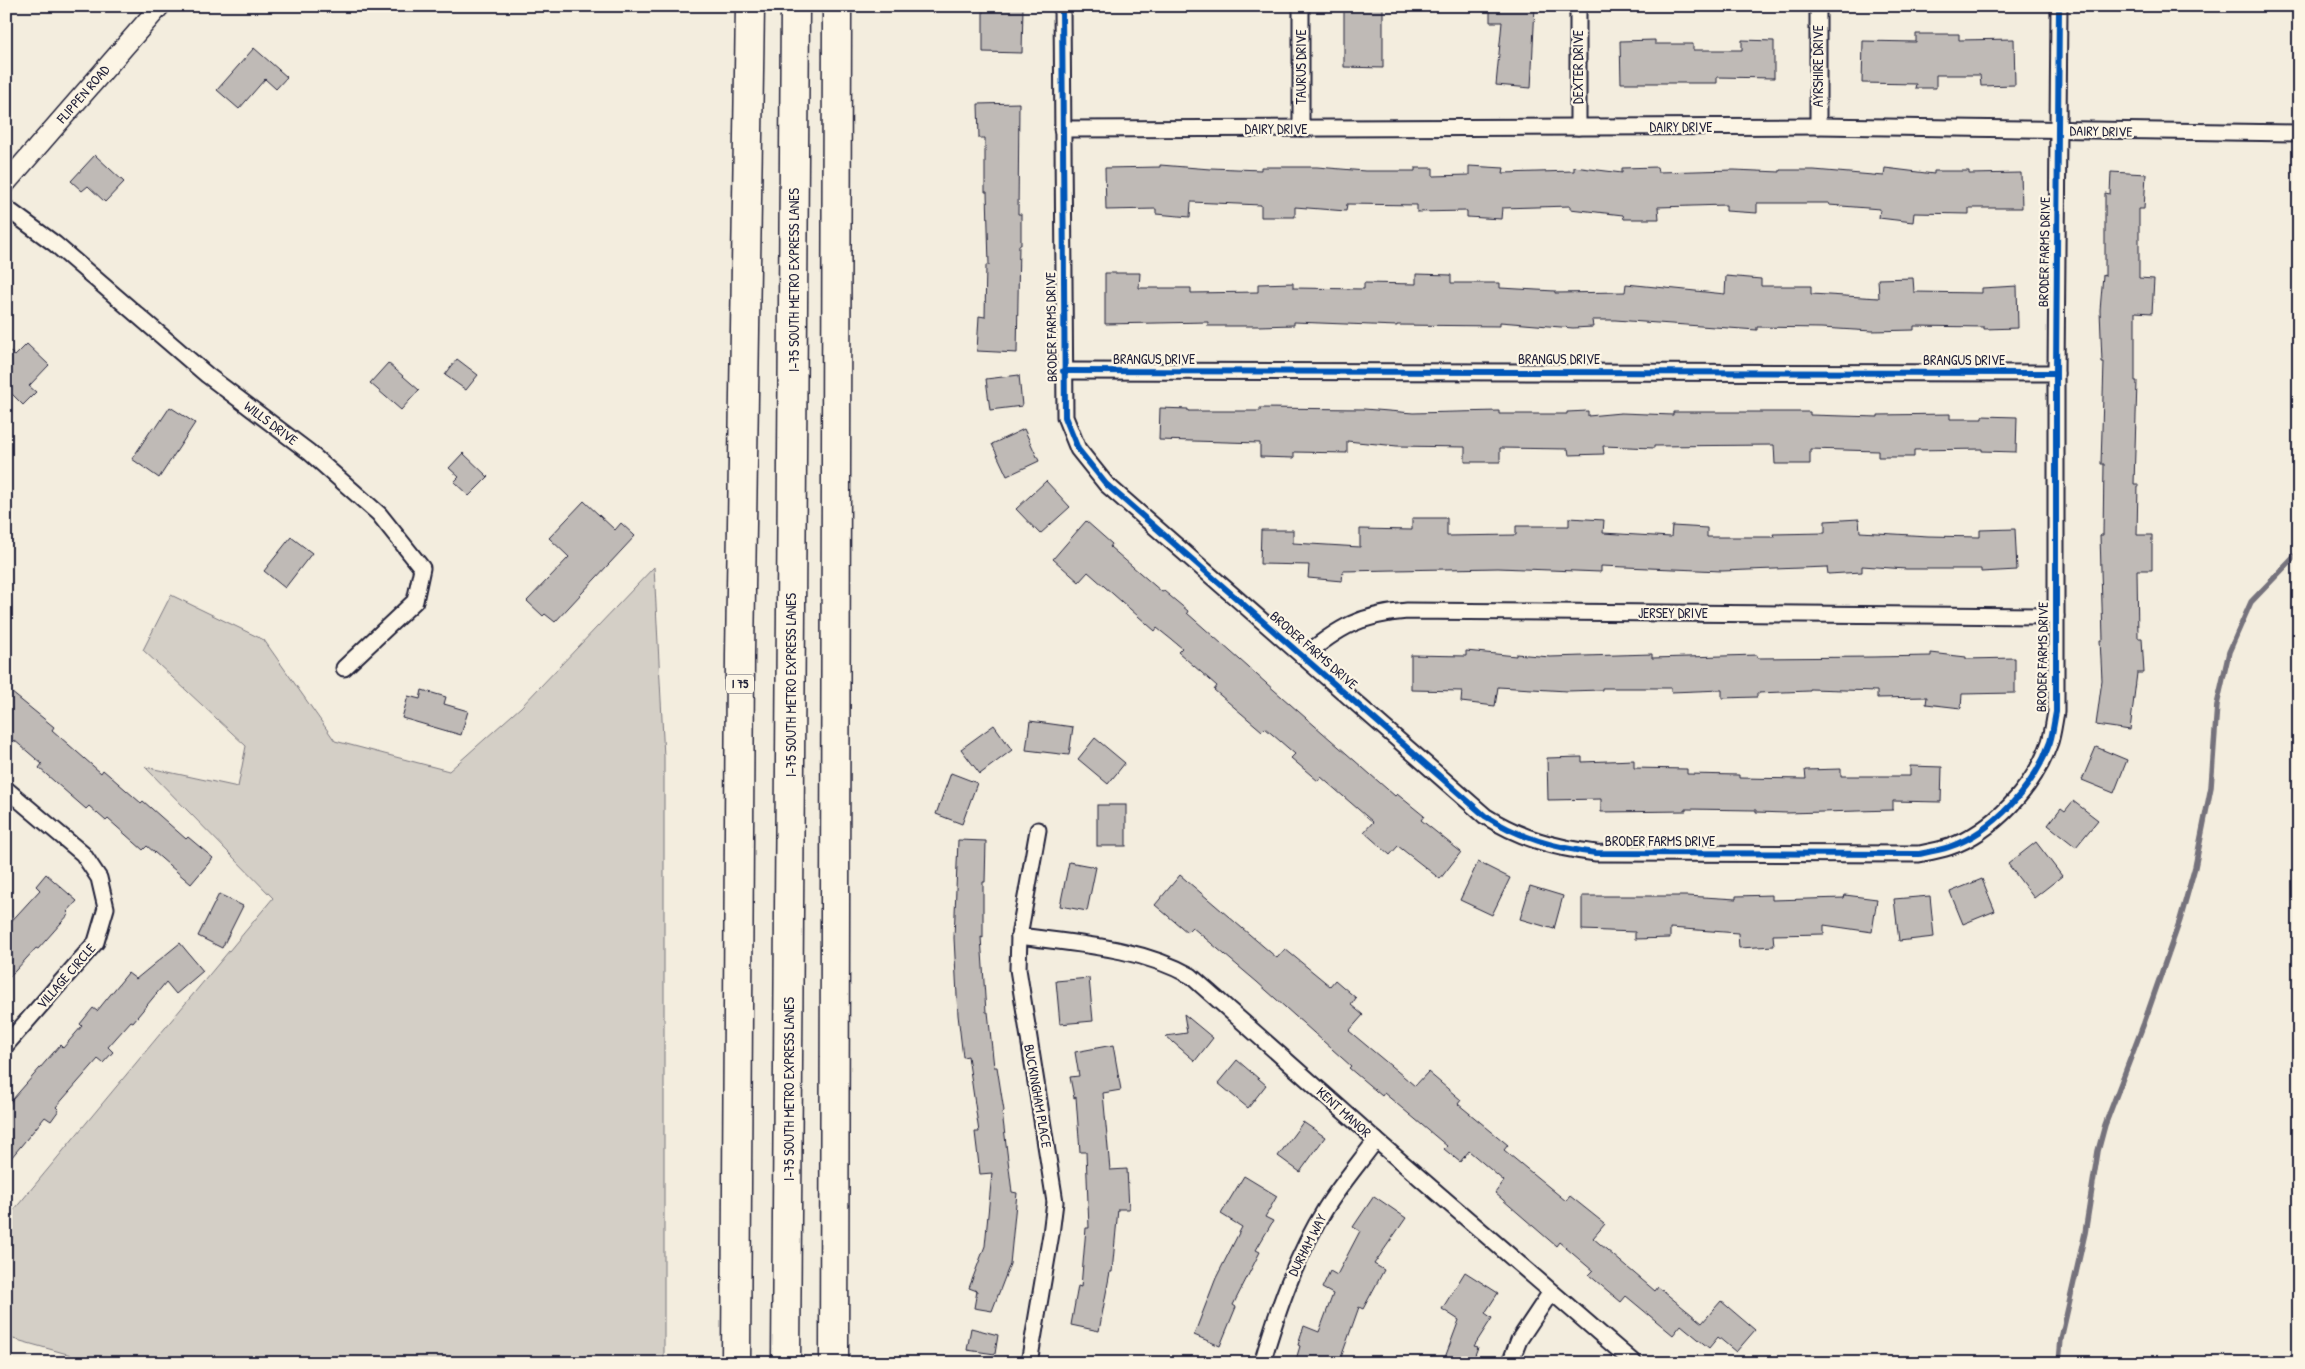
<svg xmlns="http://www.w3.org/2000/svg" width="2305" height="1369" font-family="'Patrick Hand',sans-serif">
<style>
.green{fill:#d4cfc6;stroke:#7b7880}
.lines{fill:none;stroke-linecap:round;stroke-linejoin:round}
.stream{stroke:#75727b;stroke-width:5.5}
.building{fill:#bfbab6;stroke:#22223b}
.minor-casing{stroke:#22223b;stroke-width:19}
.tertiary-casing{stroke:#22223b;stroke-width:22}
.motorway-casing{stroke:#22223b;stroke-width:31}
.minor{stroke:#fcf5e5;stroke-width:15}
.tertiary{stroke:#fcf5e5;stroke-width:19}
.motorway{stroke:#fcf5e5;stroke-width:28}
.cycleway-casing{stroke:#fcf5e5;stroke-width:9}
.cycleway{stroke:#0057b8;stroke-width:6}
.labels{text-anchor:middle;stroke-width:4.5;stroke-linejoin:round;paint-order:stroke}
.shield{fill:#fcf5e5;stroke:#63616e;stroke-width:1}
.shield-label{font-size:12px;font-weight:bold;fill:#22223b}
.street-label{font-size:14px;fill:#22223b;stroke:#fcf5e5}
</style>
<rect width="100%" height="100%" fill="#f3edde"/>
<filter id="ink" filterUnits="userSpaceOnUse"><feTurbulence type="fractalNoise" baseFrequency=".02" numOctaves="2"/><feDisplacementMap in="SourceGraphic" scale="10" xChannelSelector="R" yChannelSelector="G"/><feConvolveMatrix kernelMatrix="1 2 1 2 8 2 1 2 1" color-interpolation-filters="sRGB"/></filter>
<g filter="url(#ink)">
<polygon class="green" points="654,567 664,757 664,1363 79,1363 71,1355 6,1337 6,1214 14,1210 273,898 145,767 238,787 246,746 143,650 171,595 264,640 335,741 449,771 521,707"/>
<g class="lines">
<polyline class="stream" points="2059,1363 2061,1339 2085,1233 2098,1151 2105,1125 2144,1023 2180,920 2195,867 2211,787 2217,705 2229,652 2251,602 2299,552"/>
</g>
<g class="building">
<polygon points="983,6 1023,6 1022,53 983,52"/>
<polygon points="1344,6 1383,6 1383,68 1344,67"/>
<polygon points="1490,6 1535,6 1531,88 1496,85 1502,22 1490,22"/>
<polygon points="1916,34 1959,34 1959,40 2014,39 2015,85 1981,86 1980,75 1936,75 1936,88 1915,88 1916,84 1862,83 1863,41 1916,42"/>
<polygon points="1655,40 1655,44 1693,44 1693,50 1742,50 1742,40 1774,41 1774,78 1717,77 1717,83 1621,83 1620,41"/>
<polygon points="254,48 287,77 276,89 265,79 239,109 217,90"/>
<polygon points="1019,103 1018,214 1021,214 1021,245 1019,245 1017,353 977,351 979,316 985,317 986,265 989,265 987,192 985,192 985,138 979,138 978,104"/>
<polygon points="95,155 124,182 105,202 88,186 82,191 71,181"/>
<polygon points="1160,165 1210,169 1211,168 1261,170 1261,167 1317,167 1365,171 1415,171 1415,168 1433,168 1433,176 1469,175 1469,166 1504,168 1503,173 1574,171 1574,167 1622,173 1622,168 1657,167 1658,172 1734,170 1780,172 1780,170 1814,170 1884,176 1885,168 1934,174 1934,171 1969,171 1969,174 2021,173 2022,208 1969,208 1969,214 1914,213 1913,222 1879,218 1880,209 1829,205 1829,203 1757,203 1757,213 1726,211 1726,205 1658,207 1659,219 1624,219 1623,215 1570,209 1570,206 1502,208 1501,219 1467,217 1467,211 1417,212 1417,205 1347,204 1346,211 1295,207 1295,217 1261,217 1261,205 1191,202 1190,217 1156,214 1156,209 1106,210 1105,168 1160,167"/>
<polygon points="2111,172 2146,174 2144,209 2139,209 2139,278 2154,279 2152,313 2135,312 2135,381 2137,381 2134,484 2138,484 2137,535 2152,535 2152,570 2137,570 2138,638 2142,638 2144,673 2137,673 2130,730 2096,725 2102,680 2100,640 2103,640 2100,535 2103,535 2104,464 2101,464 2104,362 2102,362 2100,310 2103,275 2105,276 2105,193 2110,194"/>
<polygon points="1105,273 1140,273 1139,288 1191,288 1191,293 1258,292 1258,284 1293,283 1293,288 1364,289 1364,283 1416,284 1416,274 1451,275 1451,283 1500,283 1500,288 1555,291 1555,293 1625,292 1626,284 1725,294 1726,276 1761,279 1761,286 1811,286 1811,294 1879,298 1878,279 1913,278 1914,292 1982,293 1982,288 2017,286 2018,328 1984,329 1984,327 1914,326 1914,330 1872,331 1821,328 1757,327 1757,330 1615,320 1592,320 1593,327 1573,328 1500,322 1500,326 1397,325 1397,326 1294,322 1294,325 1259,326 1208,326 1208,322 1105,324"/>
<polygon points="27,344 49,365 29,386 36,392 23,405 6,388 6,347 15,356"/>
<polygon points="457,359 478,375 466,390 445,375"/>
<polygon points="388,363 419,390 401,410 370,383"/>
<polygon points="1019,375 1022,406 990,410 986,379"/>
<polygon points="170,407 195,423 159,478 132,459 153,427 156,428"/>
<polygon points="1160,408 1188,409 1188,411 1260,411 1260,408 1364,409 1413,413 1499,411 1499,414 1567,414 1567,412 1588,411 1588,416 1621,413 1673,415 1673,412 1810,412 1810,415 1878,417 1878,415 1950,414 1950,419 1982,419 1982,416 2017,417 2016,452 1982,451 1982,449 1914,450 1914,457 1878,457 1878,451 1810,449 1810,464 1775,464 1774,445 1654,446 1654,448 1603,446 1604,454 1569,455 1568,449 1500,448 1500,462 1465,462 1465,447 1397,446 1347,441 1347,453 1294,452 1294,458 1260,457 1260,443 1159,440"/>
<polygon points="1024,429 1039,461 1007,476 992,444"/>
<polygon points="463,453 488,477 469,496 454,482 459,477 449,468"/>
<polygon points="1046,481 1070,507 1040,534 1016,509"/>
<polygon points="584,501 615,530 621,523 635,536 555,622 545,614 543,616 527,601 569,557 549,538"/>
<polygon points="1412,518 1447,518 1447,536 1516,535 1516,526 1569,526 1569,518 1604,520 1603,533 1671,537 1672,526 1707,528 1707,537 1774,537 1773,534 1825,533 1825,521 1859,519 1860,532 1928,536 1980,537 1980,530 2015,529 2017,570 1981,572 1981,569 1906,569 1862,566 1862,572 1828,574 1827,567 1722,571 1601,566 1601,572 1498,568 1343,571 1342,581 1308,578 1309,565 1260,564 1261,530 1293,530 1293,543 1360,547 1360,529 1412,530"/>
<polygon points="1086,521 1112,544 1110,547 1162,592 1164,591 1188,611 1187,613 1266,683 1395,796 1397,794 1424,816 1421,820 1461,852 1440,879 1398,846 1390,855 1364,832 1373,822 1321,777 1318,781 1291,758 1295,754 1265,728 1262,731 1214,690 1217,686 1178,652 1182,648 1157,628 1155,631 1088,572 1079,582 1053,559"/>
<polygon points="291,537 312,553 285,588 264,571"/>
<polygon points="1466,651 1516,656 1516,654 1550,657 1652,654 1652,658 1757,655 1757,658 1873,657 1931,656 1931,653 1966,657 1966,659 2015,658 2015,693 1962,694 1961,708 1926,704 1927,697 1877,698 1877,691 1810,689 1810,691 1757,693 1757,697 1722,698 1722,690 1671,692 1671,688 1602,688 1602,690 1567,691 1498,687 1495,706 1461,702 1462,691 1411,690 1411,655 1466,656"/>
<polygon points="6,688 54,727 52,730 101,773 103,770 141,803 143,801 186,839 188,837 213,858 191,884 147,846 143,850 108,819 106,821 89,806 86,809 39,768 42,764 14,740 6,749"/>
<polygon points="422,690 446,697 444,704 468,711 461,735 402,718 408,696 420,699"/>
<polygon points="1030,721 1073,727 1069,755 1026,750"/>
<polygon points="994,725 1012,750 980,774 961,749"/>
<polygon points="1095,738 1125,763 1108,784 1078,759"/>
<polygon points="2096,747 2127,760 2114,793 2082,780"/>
<polygon points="1582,757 1582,762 1634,760 1634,768 1687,769 1687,774 1739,775 1739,778 1806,779 1805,770 1841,769 1841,776 1910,776 1910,766 1942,767 1941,802 1893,801 1893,810 1787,813 1756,812 1756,810 1686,809 1686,811 1601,812 1601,799 1548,800 1547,758"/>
<polygon points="951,773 977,783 962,824 936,814"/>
<polygon points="2073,801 2098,820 2076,847 2048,825 2061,808 2065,811"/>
<rect x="1097" y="805" width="29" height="41"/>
<polygon points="958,840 986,841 985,882 983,882 983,938 981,937 986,1012 988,1012 994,1067 997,1067 1004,1111 1002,1112 1012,1192 1017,1193 1010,1264 992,1311 974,1308 977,1291 969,1288 985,1246 992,1173 980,1174 975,1132 979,1132 968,1056 963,1057 958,1015 954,938"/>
<polygon points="2036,842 2062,876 2034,898 2008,864"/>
<polygon points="1069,862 1096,867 1087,911 1060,906"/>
<polygon points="1478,862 1510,878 1492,915 1460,900"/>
<polygon points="46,874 77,901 67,912 69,914 38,949 36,948 6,981 6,927 40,890 36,886"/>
<polygon points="1180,875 1277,958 1285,949 1330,986 1335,980 1356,998 1351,1005 1363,1015 1349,1031 1415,1086 1428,1072 1461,1100 1458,1104 1508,1145 1504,1150 1566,1201 1570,1196 1605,1224 1593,1238 1655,1291 1658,1287 1702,1323 1721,1301 1755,1330 1736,1352 1718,1337 1709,1348 1681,1325 1673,1335 1626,1296 1621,1302 1589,1275 1593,1271 1559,1242 1556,1246 1495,1193 1504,1181 1469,1151 1460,1162 1444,1149 1447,1146 1384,1093 1382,1096 1349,1068 1351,1066 1257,982 1192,927 1187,932 1155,905"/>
<polygon points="1982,879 1995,911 1963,924 1950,892"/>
<polygon points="1530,886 1563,896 1554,929 1520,919"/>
<polygon points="219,894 243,906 222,948 198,936"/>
<polygon points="1772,895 1772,900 1844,898 1845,895 1877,899 1872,932 1824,925 1824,934 1773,935 1774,946 1739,948 1738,933 1670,928 1670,938 1635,939 1635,932 1582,930 1582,896 1687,896 1736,899 1736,896"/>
<polygon points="1930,896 1934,937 1899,941 1894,899"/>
<polygon points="180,943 203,971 176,994 166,982 133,1022 131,1021 108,1047 113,1052 103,1063 98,1059 56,1107 59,1110 51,1121 45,1117 6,1164 6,1107 60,1045 63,1048 82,1026 80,1024 93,1008 97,1011 128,973 136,979"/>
<polygon points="1089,978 1093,1021 1060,1024 1056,981"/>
<polygon points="1184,1014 1213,1038 1195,1061 1166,1036 1187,1033"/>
<polygon points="1113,1045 1121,1090 1103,1093 1110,1170 1127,1169 1129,1209 1118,1209 1112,1272 1110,1272 1099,1331 1071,1325 1078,1286 1081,1287 1086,1228 1089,1228 1086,1152 1080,1152 1076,1097 1074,1098 1070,1077 1079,1076 1075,1052"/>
<polygon points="1237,1060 1266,1085 1248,1108 1218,1083"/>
<polygon points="1303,1122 1325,1137 1300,1172 1278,1156"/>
<polygon points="1244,1176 1277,1196 1265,1217 1273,1221 1256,1250 1260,1252 1233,1305 1236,1307 1220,1346 1194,1335 1216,1278 1242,1227 1221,1214"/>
<polygon points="1374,1196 1406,1218 1374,1264 1384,1270 1363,1309 1359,1307 1339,1363 1295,1363 1300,1346 1298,1345 1304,1326 1319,1332 1333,1294 1322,1288 1330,1271 1337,1275 1360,1231 1353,1227"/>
<polygon points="1465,1272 1498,1293 1485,1313 1492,1318 1474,1346 1478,1347 1472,1363 1443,1363 1459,1320 1442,1309"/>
<polygon points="971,1328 998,1335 995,1354 967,1350"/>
</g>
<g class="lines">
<g class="minor-casing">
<g id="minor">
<path d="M1062,6L1065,417L1078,449L1106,484L1485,816C1520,838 1555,848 1596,853L1919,854C1929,852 1940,850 1949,847C1993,832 2035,786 2050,742C2053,732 2054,722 2056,712V373L2059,6"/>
<polyline points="1818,126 1818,6"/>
<polyline points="1578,127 1578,6"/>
<polyline points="1301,128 1301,6"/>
<polyline points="1062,129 1818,126 2299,133"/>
<polyline points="6,208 55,244 207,375 309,452 379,514 422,568 415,601 344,668"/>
<polyline points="1063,371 2056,373"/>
<path d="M1303,657C1339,627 1360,615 1407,611L2056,616"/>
<polyline points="6,789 83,854 99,878 106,908 96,942 6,1045"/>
<path d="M1019,936C1077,944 1139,947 1191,976L1376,1140L1634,1363"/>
<polyline points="1029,1363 1051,1234 1055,1202 1018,969 1019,936 1038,830"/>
<path d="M1262,1363C1278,1309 1296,1256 1326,1208C1341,1184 1360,1162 1376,1140"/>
<polyline points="1510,1363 1519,1340 1551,1292"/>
</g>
</g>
<g class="tertiary-casing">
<polyline id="tertiary" points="6,183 160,6"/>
</g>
<g class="motorway-casing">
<g id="motorway">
<polyline points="736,1363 740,654 750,6"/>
<polyline points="786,1363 795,6"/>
<polyline points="834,1363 837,6"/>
</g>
</g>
<use href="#minor" class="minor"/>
<use href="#tertiary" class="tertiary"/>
<use href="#motorway" class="motorway"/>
<g class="cycleway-casing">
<g id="cycleway">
<path d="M1062,6L1065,417L1078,449L1106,484L1485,816C1520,838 1555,848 1596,853L1919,854C1929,852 1940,850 1949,847C1993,832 2035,786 2050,742C2053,732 2054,722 2056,712V373L2059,6"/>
<polyline points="1063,371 2056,373"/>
</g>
</g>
<use href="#cycleway" class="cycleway"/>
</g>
</g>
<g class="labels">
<rect class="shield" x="726" y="674.5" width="28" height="19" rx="4"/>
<g class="shield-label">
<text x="740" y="688">I 75</text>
</g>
<g class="street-label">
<text transform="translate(1818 66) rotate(-90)" y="5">AYRSHIRE DRIVE</text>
<text transform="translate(1301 67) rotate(-90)" y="5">TAURUS DRIVE</text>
<text transform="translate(1578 67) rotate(-90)" y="5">DEXTER DRIVE</text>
<text transform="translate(83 94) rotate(-49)" y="5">FLIPPEN ROAD</text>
<text x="1681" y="132">DAIRY DRIVE</text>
<text x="1276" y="134">DAIRY DRIVE</text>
<text transform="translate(2101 131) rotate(1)" y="5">DAIRY DRIVE</text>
<text transform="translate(2044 252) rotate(-89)" y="5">BRODER FARMS DRIVE</text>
<text transform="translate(794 280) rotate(-90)" y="5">I-75 SOUTH METRO EXPRESS LANES</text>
<text transform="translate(1051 327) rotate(-91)" y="5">BRODER FARMS DRIVE</text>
<text x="1154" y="364">BRANGUS DRIVE</text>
<text x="1559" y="364">BRANGUS DRIVE</text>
<text x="1964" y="365">BRANGUS DRIVE</text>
<text transform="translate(271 423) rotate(37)" y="5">WILLS DRIVE</text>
<text x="1673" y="618">JERSEY DRIVE</text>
<text transform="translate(1314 650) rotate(41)" y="5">BRODER FARMS DRIVE</text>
<text transform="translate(2042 657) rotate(-89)" y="5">BRODER FARMS DRIVE</text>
<text transform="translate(791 685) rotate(-90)" y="5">I-75 SOUTH METRO EXPRESS LANES</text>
<text x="1660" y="846">BRODER FARMS DRIVE</text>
<text transform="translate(66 976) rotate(-49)" y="5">VILLAGE CIRCLE</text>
<text transform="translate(789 1089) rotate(-90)" y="5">I-75 SOUTH METRO EXPRESS LANES</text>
<text transform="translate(1038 1096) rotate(80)" y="5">BUCKINGHAM PLACE</text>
<text transform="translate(1344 1112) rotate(42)" y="5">KENT MANOR</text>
<text transform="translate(1307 1245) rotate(-63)" y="5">DURHAM WAY</text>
</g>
</g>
<rect width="2305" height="1369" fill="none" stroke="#fcf5e5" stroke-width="25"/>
<rect x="12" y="12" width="2280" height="1344" fill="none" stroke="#22223b" stroke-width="2" filter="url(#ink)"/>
</svg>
